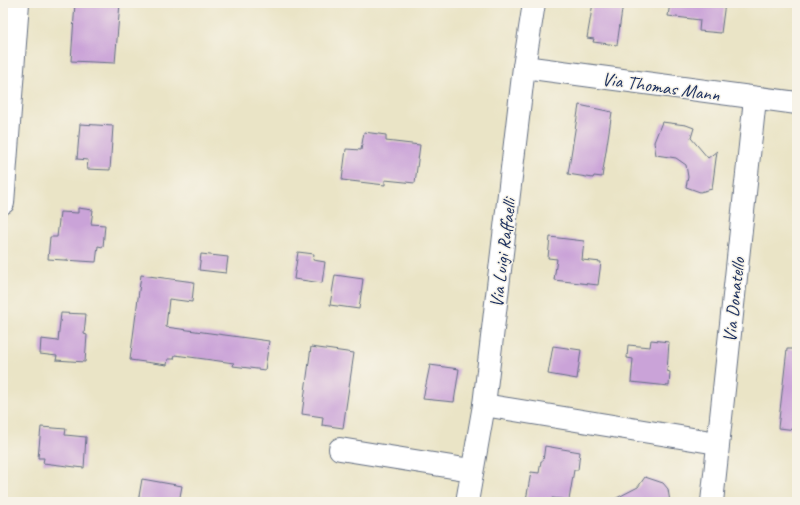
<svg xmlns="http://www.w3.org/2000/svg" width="800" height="505" font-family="Caveat,sans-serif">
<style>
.building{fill:#caa3d8}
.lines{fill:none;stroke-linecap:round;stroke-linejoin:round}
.minor-casing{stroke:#636e82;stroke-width:24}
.minor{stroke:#fff;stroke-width:22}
.labels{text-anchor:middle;stroke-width:3;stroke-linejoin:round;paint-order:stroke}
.street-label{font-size:19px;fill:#1b2f5e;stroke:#f7f3e8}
</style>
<rect width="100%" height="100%" fill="#f7f3e8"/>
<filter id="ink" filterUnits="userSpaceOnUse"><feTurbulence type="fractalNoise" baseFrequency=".025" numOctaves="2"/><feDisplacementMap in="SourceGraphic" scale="8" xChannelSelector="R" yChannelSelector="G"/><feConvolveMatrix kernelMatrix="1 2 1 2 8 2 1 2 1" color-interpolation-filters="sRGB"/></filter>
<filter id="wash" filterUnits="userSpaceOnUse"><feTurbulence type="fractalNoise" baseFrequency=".012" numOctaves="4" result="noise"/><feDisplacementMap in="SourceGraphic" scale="16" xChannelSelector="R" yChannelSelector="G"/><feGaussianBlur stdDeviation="0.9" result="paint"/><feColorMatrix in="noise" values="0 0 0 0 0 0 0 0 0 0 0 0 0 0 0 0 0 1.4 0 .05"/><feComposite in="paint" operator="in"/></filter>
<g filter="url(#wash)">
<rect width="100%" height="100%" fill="#eae4c6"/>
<g id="blocks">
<g class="building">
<polygon points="75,3 120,3 115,63 71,61"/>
<polygon points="593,3 623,3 617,45 593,42 594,39 587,38"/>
<polygon points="670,3 725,3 721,33 699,31 700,20 668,16"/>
<polygon points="579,105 612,112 602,177 594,176 593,178 568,174"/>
<polygon points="662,122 686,125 694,128 691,138 708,158 717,151 712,189 700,192 686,187 688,177 686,165 676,158 656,155 654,142"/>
<polygon points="80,124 113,126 110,170 87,169 88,160 77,159"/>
<polygon points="364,132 386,135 386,141 420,145 415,183 385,180 385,185 342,180 346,149 361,150"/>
<polygon points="78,208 93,210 91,224 105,225 103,247 98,246 96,262 48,259 50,237 57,237 60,212 78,213"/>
<polygon points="550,237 584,241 582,260 601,262 598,285 554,280 557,259 548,258"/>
<polygon points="298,252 314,254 313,260 325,262 322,283 294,279"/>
<polygon points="201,254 228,257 226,273 199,270"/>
<polygon points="141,275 194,282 192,302 169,299 166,327 269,341 265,370 233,366 234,363 175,355 174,359 168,359 167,365 130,360"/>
<polygon points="335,275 363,279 359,309 330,305"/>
<polygon points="61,313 86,314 84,334 87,335 85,362 56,360 57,356 40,354 41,339 58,341"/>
<polygon points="651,340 669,342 667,371 670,372 669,386 631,382 633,359 627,358 628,345 650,347"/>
<polygon points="553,346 581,350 577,379 548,374"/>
<polygon points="311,347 354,353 343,428 322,425 323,417 302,414"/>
<polygon points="787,349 797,349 797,430 778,428"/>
<polygon points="430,365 459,369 454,402 423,399"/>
<polygon points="41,427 66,429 65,435 86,437 84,468 43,463 44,458 38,458"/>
<polygon points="545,446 580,452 578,470 574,470 569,500 552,498 552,502 526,500 531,472 539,473 541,461 543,461"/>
<polygon points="645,477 663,483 668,489 670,502 609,502 638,487"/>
<polygon points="142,479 182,486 179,502 138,502"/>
</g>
</g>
</g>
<g filter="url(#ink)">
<use href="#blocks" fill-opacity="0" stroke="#636e82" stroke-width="1"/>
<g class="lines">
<g class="minor-casing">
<g id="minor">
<polyline points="524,67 797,103"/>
<polyline points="3,203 18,3"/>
<polyline points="484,405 717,443"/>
<polyline points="340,449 471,470"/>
<polyline points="467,502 484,405 524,67 534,3"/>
<polyline points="712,502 755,99"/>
</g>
</g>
<use href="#minor" class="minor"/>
</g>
</g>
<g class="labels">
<g class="street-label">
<text transform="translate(661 86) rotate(8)" y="7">Via Thomas Mann</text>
<text transform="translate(502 253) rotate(-83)" y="7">Via Luigi Raffaelli</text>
<text transform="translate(733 300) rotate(-84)" y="7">Via Donatello</text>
</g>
</g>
<rect width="800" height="505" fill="none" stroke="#f7f3e8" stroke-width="16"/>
</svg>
